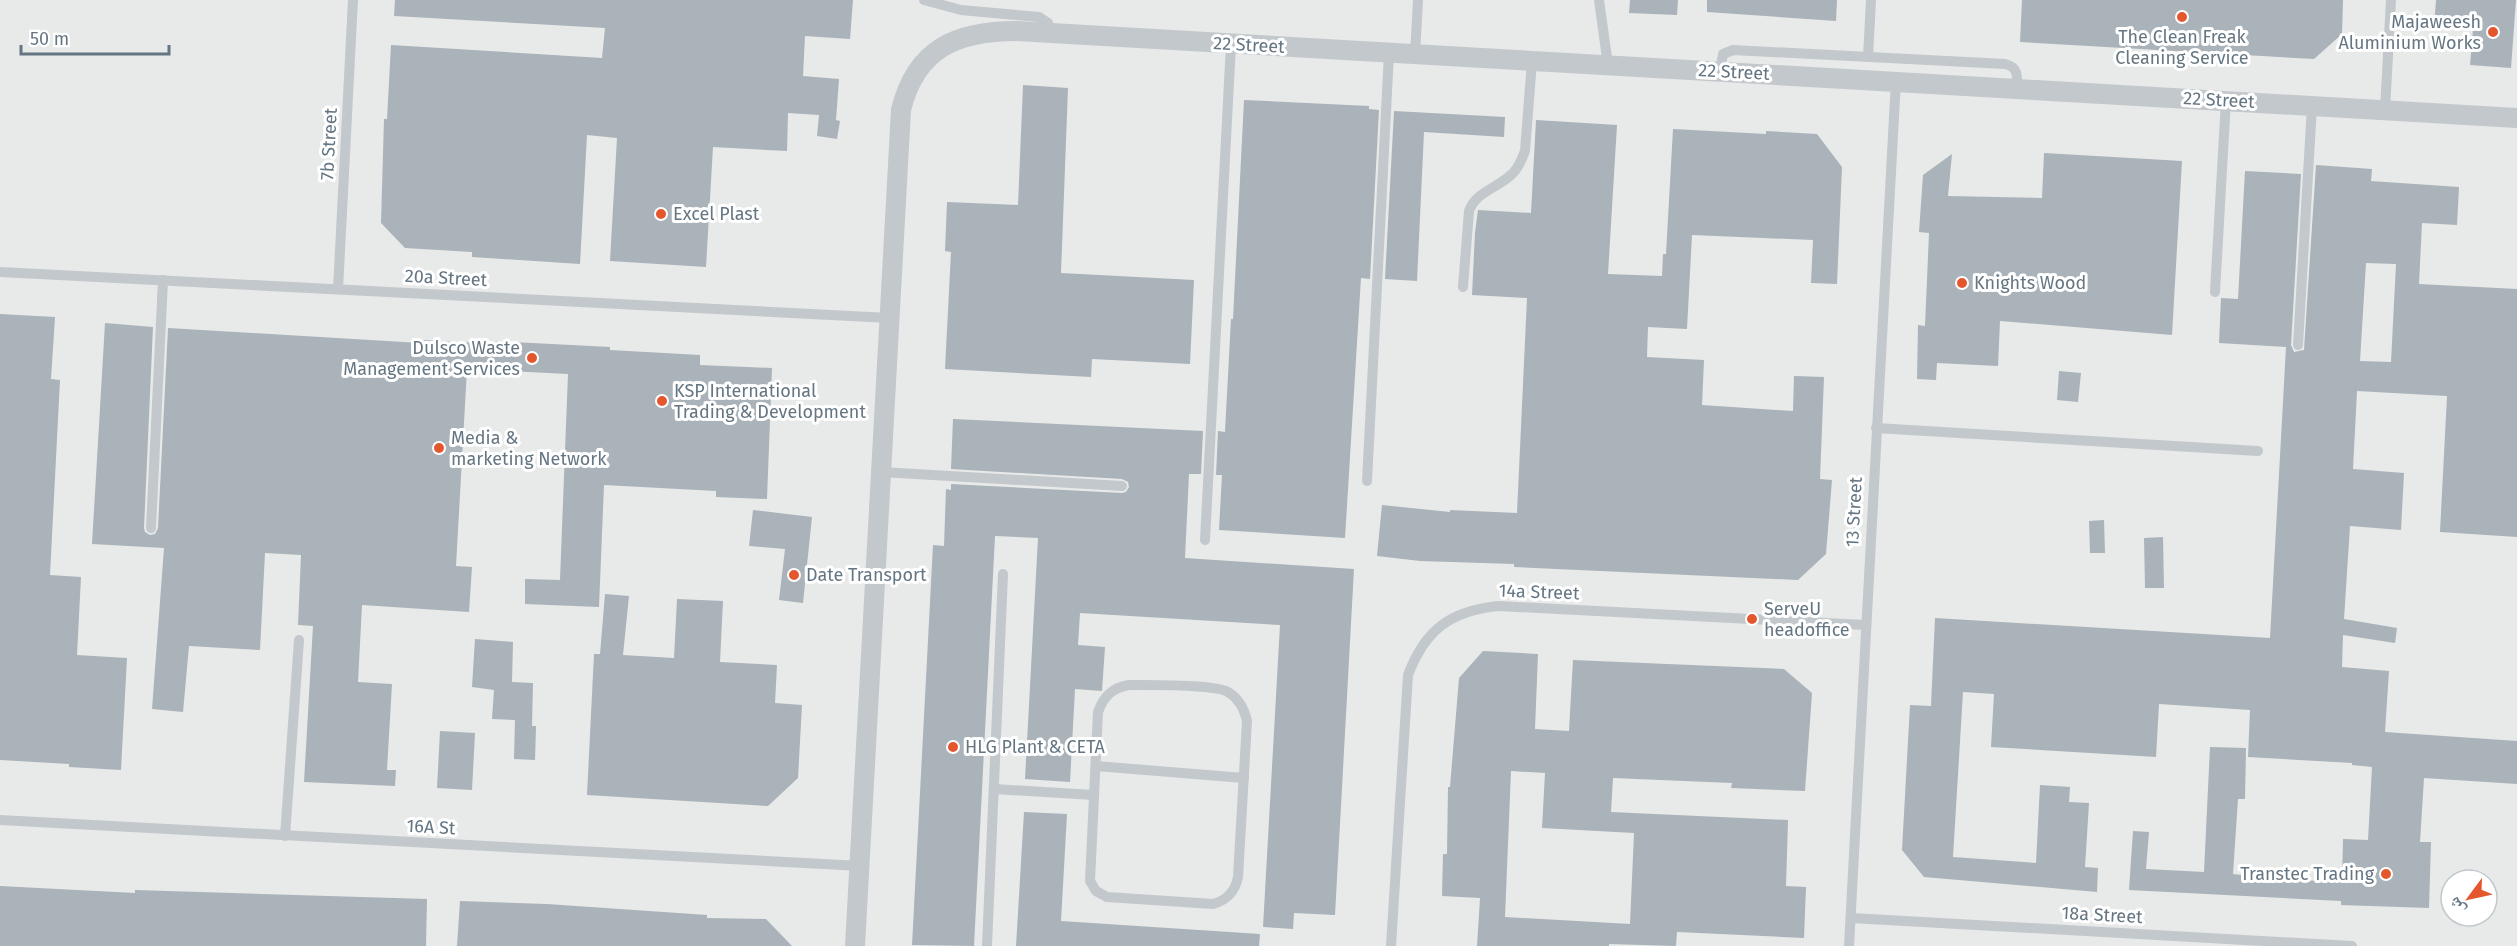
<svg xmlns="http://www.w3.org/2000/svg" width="2517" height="946" font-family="'Fira Sans','Noto Naskh Arabic',sans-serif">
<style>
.built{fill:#e8e9e9;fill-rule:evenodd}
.building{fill:#aab3b9;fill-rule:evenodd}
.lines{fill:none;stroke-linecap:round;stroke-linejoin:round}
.lane{stroke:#c3c8cc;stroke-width:10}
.street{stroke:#c3c8cc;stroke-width:20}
.poi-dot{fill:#e4572e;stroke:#fff;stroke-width:2}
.labels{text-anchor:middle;stroke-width:6;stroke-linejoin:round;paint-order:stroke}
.poi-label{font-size:18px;fill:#657683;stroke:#fff;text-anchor:start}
.street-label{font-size:18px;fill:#657683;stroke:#fff}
</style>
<rect width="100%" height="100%" fill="#fafaf8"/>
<path class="built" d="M0,0H2517V946H0ZM2451,880H2487V916H2451Z"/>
<g class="building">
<polygon points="395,0 853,0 850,39 805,36 803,76 839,79 836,120 840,121 837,139 817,136 819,115 788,113 787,151 713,147 706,267 610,261 617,138 587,135 580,264 472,257 472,252 405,248 381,223 384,119 387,119 391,45 602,58 605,28 394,16"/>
<polygon points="1630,0 1678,0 1677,15 1629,13"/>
<polygon points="1707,0 1837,0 1836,21 1707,12"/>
<polygon points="2022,0 2343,0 2342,34 2314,59 2020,42"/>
<polygon points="2436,0 2516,0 2511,68 2470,65 2473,29 2434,27"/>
<polygon points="1023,85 1068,88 1061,273 1194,280 1190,364 1092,359 1091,377 945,369 951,252 945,251 947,202 1018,205"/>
<polygon points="1244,100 1369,106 1369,109 1379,110 1370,279 1361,278 1345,538 1219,530 1222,475 1216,475 1218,431 1225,432 1231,319 1233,319"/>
<polygon points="1394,111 1505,117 1504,137 1424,132 1417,281 1385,279"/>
<polygon points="1536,120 1617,125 1608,274 1662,276 1663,254 1666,254 1673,129 1766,134 1766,131 1817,134 1842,167 1837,284 1811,283 1813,240 1692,235 1687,329 1648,327 1647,357 1704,360 1702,405 1793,411 1794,376 1824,377 1820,479 1832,480 1826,554 1798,580 1514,567 1514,564 1420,561 1377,556 1382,505 1450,512 1450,510 1517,513 1527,298 1472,295 1475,233 1478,210 1531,213"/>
<polygon points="2044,153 2182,161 2172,335 2000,321 1998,366 1937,363 1936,380 1917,379 1918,325 1925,326 1929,233 1919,232 1923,175 1952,154 1948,196 2042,198"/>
<path d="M2316,165L2372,169L2371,181L2459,187L2457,225L2422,223L2419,284L2517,289V537L2440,532L2447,396L2357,391L2353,469L2404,473L2401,530L2350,526L2344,619L2397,628L2395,643L2343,635L2342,667L2389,671L2385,732L2517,741V784L2424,778L2420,842H2431L2429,908L2341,905V901L2129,890L2133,831L2149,832L2146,869L2204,872L2210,747L2246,748L2245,799H2238L2233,874L2241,875V877L2342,882L2343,839L2368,840L2372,767L2352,765V763L2248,757L2250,710L2159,704L2156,757L1991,747L1994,694L1963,692L1953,857L2036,863L2040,785L2070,787L2069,802L2089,803L2085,867L2098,868L2097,892L1924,877L1902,850L1910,705L1931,706L1935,618L2270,638L2286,347L2219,343L2221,298L2238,299L2245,171L2301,174L2291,345L2294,352L2304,350ZM2366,263L2396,264L2391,362L2360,361Z"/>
<polygon points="0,314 55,317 51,379 60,380 50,575 81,577 77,655 127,658 121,770 69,767 69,764 0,760"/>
<polygon points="105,323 153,327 144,528 145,532 150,535 155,534 158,528 168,328 420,343 421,340 495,344 496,341 610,347 610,350 700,355 700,365 772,368 767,499 716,497 716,491 604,485 599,607 525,604 525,579 560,580 568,374 467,369 456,566 472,567 469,612 362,605 358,682 392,684 387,770 396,770 395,786 304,782 313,626 298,625 301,555 265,553 260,650 189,646 183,712 152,709 164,548 92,544"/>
<polygon points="2059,371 2081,373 2078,402 2057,400"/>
<polygon points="953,419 1203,431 1201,474 1189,474 1185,558 1354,569 1335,915 1294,913 1293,929 1263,927 1280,625 1080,613 1078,645 1105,647 1102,691 1075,689 1070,782 1025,779 1038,538 995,536 974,946 912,945 933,545 944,546 946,489 951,490 951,484 1122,493 1126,492 1129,487 1128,482 1122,479 951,469"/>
<polygon points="753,510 812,517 803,603 779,600 785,549 749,546"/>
<polygon points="2104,520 2105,553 2090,553 2089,521"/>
<polygon points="2163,537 2164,588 2145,588 2144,538"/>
<polygon points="605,594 629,596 623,655 674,658 677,599 723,601 720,662 777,665 775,703 802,705 798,778 768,806 587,795 594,654 600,654"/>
<polygon points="475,639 513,642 512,682 533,683 532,726 536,726 535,760 514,759 515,720 492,719 494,690 472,687"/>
<path d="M1483,651L1538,654L1535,729L1569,731L1573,660L1784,669L1812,693L1805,791L1731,788L1732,783L1613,778L1611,812L1788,820L1786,886L1806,887L1804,938L1677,932L1676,946L1609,944V946H1477L1480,898L1442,896L1443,854H1447L1448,787H1450L1459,678ZM1511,771L1545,773L1542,828L1634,833L1630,924L1505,917Z"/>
<polygon points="440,731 475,733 472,790 437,788"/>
<polygon points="1024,812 1067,814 1061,921 1260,934 1259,946 1016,946"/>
<polygon points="0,886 135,893 135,890 427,899 426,946 0,946"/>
<polygon points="460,901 547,904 707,915 707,918 766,919 792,946 457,946"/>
</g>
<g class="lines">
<g class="lane">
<polyline points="924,0 961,10 1039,17 1048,23 1052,33"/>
<polyline points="1599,0 1608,65"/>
<polyline points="1415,55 1418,0"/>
<polyline points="1868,57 1871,0"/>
<path d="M1720,71L1723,54L1733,50L2005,64C2018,67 2018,76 2016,88"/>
<polyline points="2385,110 2391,0"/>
<polyline points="0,272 890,318"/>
<path d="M1463,287L1469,211C1476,191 1499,188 1513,173C1519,167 1522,159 1525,151L1532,61"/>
<polyline points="338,289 353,0"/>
<polyline points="2215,292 2226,100"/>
<polyline points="2298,345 2312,106"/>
<polyline points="1876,428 2258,451"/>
<polyline points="881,472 1122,486"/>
<polyline points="1367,481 1389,53"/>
<polyline points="151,528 163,280"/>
<polyline points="1205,540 1231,44"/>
<path d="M1129,685C1150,685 1210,684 1226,691C1238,697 1244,708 1247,721L1238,877C1235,892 1227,900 1213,904L1107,897L1096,891L1090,881L1098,712C1104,696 1112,688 1129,685Z"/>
<polyline points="1096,766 1244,778"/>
<polyline points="994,789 1094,795"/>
<polyline points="0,820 861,866"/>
<polyline points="285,836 299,640"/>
<polyline points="1851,918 2352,946"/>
<polyline points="987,946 1003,574"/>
<path d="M1391,946L1408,675C1425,630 1450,611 1498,606L1865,625"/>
<polyline points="1849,946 1896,80"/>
</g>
<path class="street" d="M855,946L901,110C916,48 957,31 1017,31L2517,118"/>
</g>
<g class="poi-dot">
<circle cx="2182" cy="17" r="6"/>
<circle cx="2493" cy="32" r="6"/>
<circle cx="661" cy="214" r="6"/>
<circle cx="1962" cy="283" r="6"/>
<circle cx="532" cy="358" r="6"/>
<circle cx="662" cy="401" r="6"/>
<circle cx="439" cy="448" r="6"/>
<circle cx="794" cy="575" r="6"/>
<circle cx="1752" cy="619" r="6"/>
<circle cx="953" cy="747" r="6"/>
<circle cx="2386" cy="874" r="6"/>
</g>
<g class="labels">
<g class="poi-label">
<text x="2481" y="28" text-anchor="end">Majaweesh<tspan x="2481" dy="21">Aluminium Works</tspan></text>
<text x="2182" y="43" text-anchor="middle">The Clean Freak<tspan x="2182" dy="21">Cleaning Service</tspan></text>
<text x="673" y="220">Excel Plast</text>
<text x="1974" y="289">Knights Wood</text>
<text x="520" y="354" text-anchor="end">Dulsco Waste<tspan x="520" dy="21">Management Services</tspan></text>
<text x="674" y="397">KSP International<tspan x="674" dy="21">Trading &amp; Development</tspan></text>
<text x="451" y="444">Media &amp;<tspan x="451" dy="21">marketing Network</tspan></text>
<text x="806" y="581">Date Transport</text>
<text x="1764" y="615">ServeU<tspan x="1764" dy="21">headoffice</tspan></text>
<text x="965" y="753">HLG Plant &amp; CETA</text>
<text x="2374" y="880" text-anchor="end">Transtec Trading</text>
</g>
<g class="street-label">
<text transform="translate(1249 45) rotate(3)" y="6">22 Street</text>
<text transform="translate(1734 72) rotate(3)" y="6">22 Street</text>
<text transform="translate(2219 100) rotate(3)" y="6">22 Street</text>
<text transform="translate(329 144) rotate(-87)" y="6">7b Street</text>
<text transform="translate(446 278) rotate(3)" y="6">20a Street</text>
<text transform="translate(1854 512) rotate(-87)" y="6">13 Street</text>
<text transform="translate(1539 592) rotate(2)" y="6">14a Street</text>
<text transform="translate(431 827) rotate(3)" y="6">16A St</text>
<text transform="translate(2102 915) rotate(3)" y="6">18a Street</text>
</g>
</g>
<g transform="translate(2469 898) rotate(237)"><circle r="28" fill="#ffffff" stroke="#c1c8cd" stroke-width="1.5"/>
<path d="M0-4.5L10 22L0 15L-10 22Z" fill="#e4572e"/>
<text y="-9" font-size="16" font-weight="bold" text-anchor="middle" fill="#657683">ش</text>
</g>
<path d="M21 45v9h148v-9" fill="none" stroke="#657683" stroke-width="3"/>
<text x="30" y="45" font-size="18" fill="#657683" stroke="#ffffff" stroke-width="4.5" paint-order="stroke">50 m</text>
</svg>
